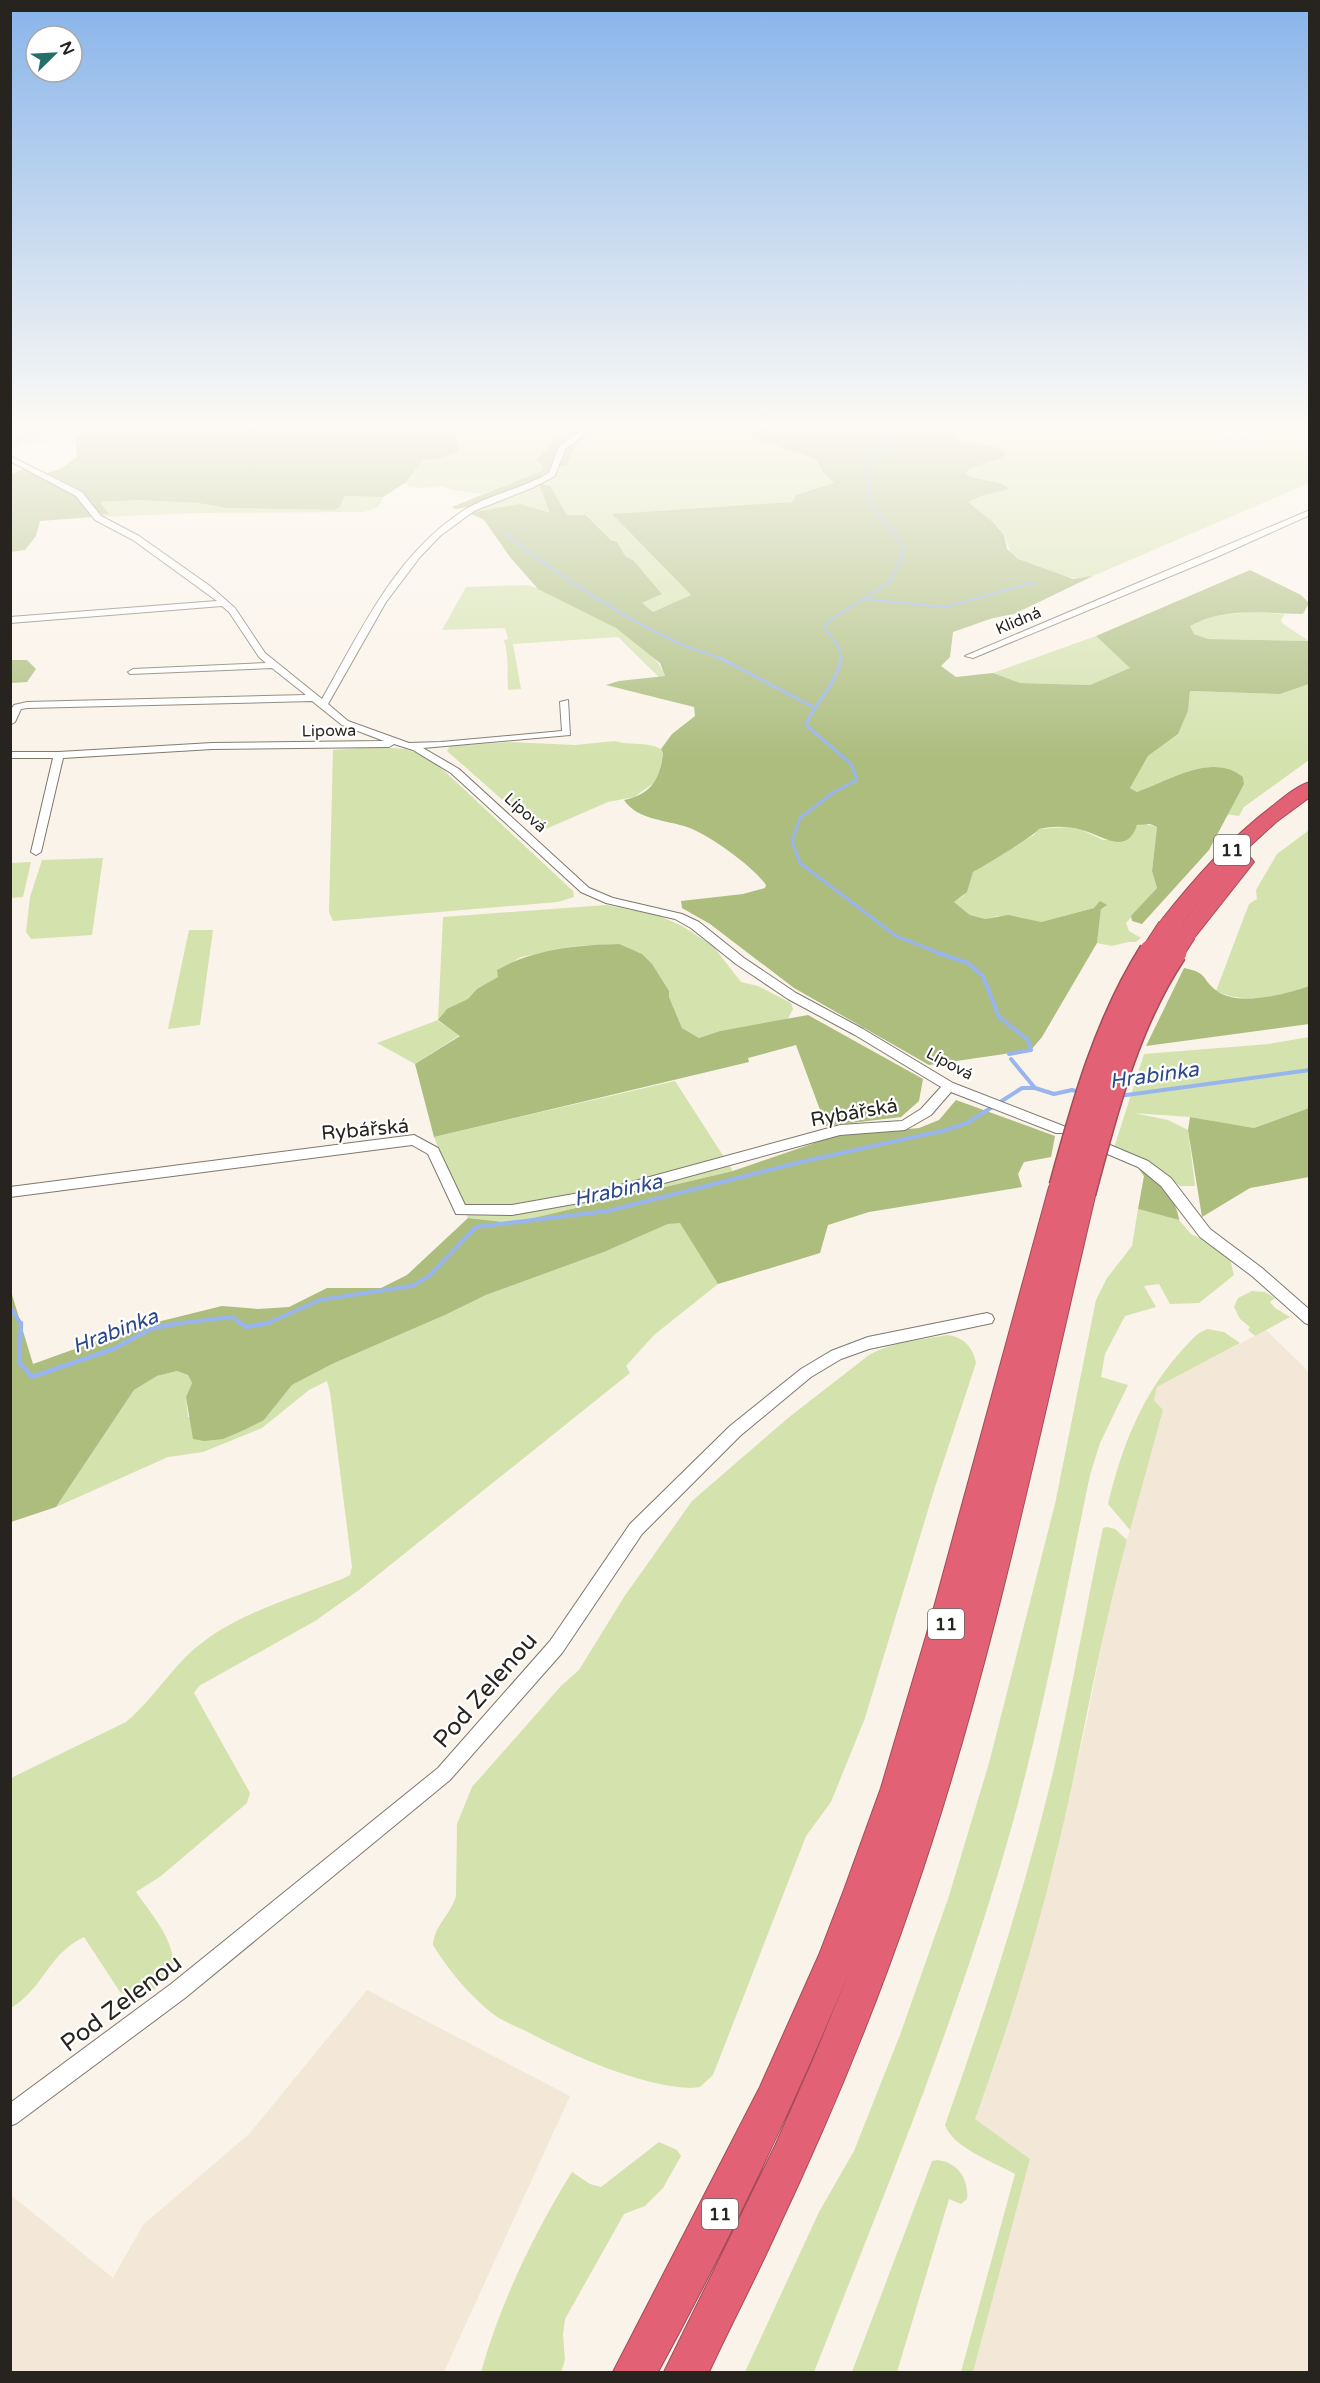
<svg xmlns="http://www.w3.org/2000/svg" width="1320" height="2383" font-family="'Varela Round',sans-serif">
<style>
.built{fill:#f3e7d7}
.green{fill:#d4e2ae}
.forest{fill:#acbd7e}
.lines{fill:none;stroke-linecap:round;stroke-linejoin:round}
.stream-far3{stroke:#99b5ee;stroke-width:2}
.stream-far2{stroke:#99b5ee;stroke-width:3}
.stream-far1{stroke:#99b5ee;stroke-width:4}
.stream{stroke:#99b5ee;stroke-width:4.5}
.street-casing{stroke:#7d776e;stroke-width:2}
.highway-casing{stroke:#a14c57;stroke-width:2}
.street{fill:#fff;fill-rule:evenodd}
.highway{fill:#e36175;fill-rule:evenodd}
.highway-bridge-far1-casing{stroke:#a14c57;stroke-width:22;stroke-linecap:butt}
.highway-bridge-casing{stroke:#a14c57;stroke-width:28;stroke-linecap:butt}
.highway-bridge-far1{stroke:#e36175;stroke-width:20}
.highway-bridge{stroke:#e36175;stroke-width:25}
.labels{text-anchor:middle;stroke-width:4.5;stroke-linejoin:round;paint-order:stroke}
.far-street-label{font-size:16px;fill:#272420;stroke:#fff}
.shield{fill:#fff;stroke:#686663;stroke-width:1.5}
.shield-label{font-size:18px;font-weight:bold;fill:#272420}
.street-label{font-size:20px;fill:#272420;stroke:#fff}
.water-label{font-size:21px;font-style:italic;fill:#2a488b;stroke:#fff}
.near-street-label{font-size:24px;fill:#272420;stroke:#fff}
</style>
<rect width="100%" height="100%" fill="#faf3e9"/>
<g class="built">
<polygon points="1266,1330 1310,1373 1309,2372 973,2372 1030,2159 974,2119 995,2064 1054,1865 1088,1715 1110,1601 1163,1410 1154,1400 1157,1387"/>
<polygon points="367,1990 570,2096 444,2372 11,2372 11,2195 113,2278 143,2225 250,2133"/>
</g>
<g class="green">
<polygon points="10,427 93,427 75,438 11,448"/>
<path d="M450,427H578L579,428C565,436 540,446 538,463L543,467L542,471L483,494L452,490L443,486L422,488L408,486L405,480C420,463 421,458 444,457L459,446Z"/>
<path d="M586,427H747L754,439L816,459L823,472L834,483L796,495L793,502L613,514L691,595L653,612L642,603L662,594L633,560L626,557L617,542L611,540L587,515L470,513L554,478L560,467L568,465C569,450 583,443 588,430Z"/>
<path d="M968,427H1205L1233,439L1261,427H1309V483L1093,576C1066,583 1034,569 1011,554L1005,536L998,527L968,502L981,496L1008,489C999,478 978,483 966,473L979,464L998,461V447L960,441L957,436L960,429Z"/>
<polygon points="344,496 383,497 378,507 364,512 196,513 103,517 100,515 108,514 100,502 138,500 198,503 226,508 334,510 340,507"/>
<path d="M528,585C561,596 656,642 665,676L659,677L618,637L513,644L521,689L508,690C507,673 509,656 504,640L508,639L505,628L442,630L466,587Z"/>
<path d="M1258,612L1285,614L1281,620L1283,624L1309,641L1208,639L1194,634L1189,626C1212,614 1233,613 1258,612Z"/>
<polygon points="1096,636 1131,668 1090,685 1020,683 993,673"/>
<path d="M1309,684V760L1244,807L1239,816L1226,814L1244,784L1243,777C1212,752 1169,781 1137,792L1130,788L1148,756L1178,734L1188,711L1190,691L1280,694Z"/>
<path d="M615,741C631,746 646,741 661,749L663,753L658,780L634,797L608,802L539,832L447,751L450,746L509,742L575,745Z"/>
<polygon points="378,747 405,749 420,754 439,766 573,891 574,897 558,902 333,921 329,912 333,750"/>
<polygon points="1142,823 1157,827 1152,871 1157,888 1126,923 1129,931 1141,938 1136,942 1128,942 1112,946 1097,943 1101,909 1094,908 1041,922 998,916 985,919 970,915 954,902 963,896 973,872 1006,852 1011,847 1034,835 1038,829 1069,827 1082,830 1103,840 1114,840"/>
<path d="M1309,830V986C1281,996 1244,1005 1216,991L1249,904L1257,899L1256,890L1277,854Z"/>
<polygon points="103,858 92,935 31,939 26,932 30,897 42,860"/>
<polygon points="31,862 23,897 11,898 11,863"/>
<path d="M606,905L657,915L682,926L713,946L741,982L758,986L791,1003L793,1009L787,1020L720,1031L699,1038L682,1028L669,997L619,944L576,946L521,957C511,962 507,969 499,976C489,985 478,988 469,999C460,1008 449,1004 438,1021L460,1035L415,1064L377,1043L438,1020L443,917Z"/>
<polygon points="189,930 213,930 200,1025 168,1029"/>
<polygon points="1309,1037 1309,1108 1254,1128 1190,1117 1134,1113 1168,1120 1188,1130 1195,1186 1180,1186 1153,1165 1114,1148 1144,1054 1269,1044"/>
<polygon points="675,1081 733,1171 512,1223 468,1218 434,1137"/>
<path d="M1138,1209L1179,1220L1191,1234L1206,1241L1230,1259L1234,1275L1199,1303L1170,1304L1159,1284L1144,1286L1156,1307L1125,1316L1105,1354L1101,1377L1128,1385L1100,1443L1090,1475C1062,1610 1037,1748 996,1880C945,2048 878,2210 814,2372H745L819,2212L854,2151L900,2035L949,1896L989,1763L1055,1504L1096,1300L1107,1278L1132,1246Z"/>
<path d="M680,1222L718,1284L654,1335L626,1366L630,1373L359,1590L315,1621L199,1686L194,1693L250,1793L247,1803L161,1876L136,1892C148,1910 183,1949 170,1972C163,1984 149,1993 138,2001L120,1992L84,1937C47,1955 45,1987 11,2008V1778L126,1722C155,1698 173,1664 203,1642C242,1612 296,1597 342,1579L350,1575L352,1567L330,1392L327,1381L309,1390L262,1428L203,1452L168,1457L56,1507L134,1390L157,1376L177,1371L188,1375L192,1383L186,1397L188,1417L264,1420L292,1385L332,1364L445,1315L486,1295L604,1252L668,1224Z"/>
<polygon points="1252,1291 1265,1292 1275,1298 1270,1302 1275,1308 1290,1317 1255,1336 1248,1330 1250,1327 1240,1319 1234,1307 1238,1298"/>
<path d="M1208,1329L1224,1332L1240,1343L1157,1387L1154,1400L1163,1410L1130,1530L1108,1504C1122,1446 1142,1394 1183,1349C1191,1341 1197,1332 1208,1329Z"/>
<path d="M947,1335C964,1337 973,1347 976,1363L935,1487L865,1718L831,1802L806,1836L713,2075L700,2087L690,2088C641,2086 573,2056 530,2033C518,2027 504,2022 493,2014C469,1995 449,1971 433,1945C434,1926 451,1914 456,1896L457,1824L472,1787L561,1686L579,1670L624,1597L692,1501L788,1418L869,1355C892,1342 921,1340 947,1335Z"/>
<path d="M1107,1527L1115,1529L1127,1540C1097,1647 1081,1756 1054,1863C1033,1948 1005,2037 975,2119L1030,2159L973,2372H961L1015,2174C994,2162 953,2148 945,2125C987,2007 1026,1887 1055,1764C1073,1686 1086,1606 1103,1528Z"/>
<path d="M659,2142L677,2150L681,2156L663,2188L645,2206L624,2214L565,2319L563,2335L565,2360L561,2372H481C501,2302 533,2235 572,2172L590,2184L601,2187Z"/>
<path d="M937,2160C958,2162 969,2179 967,2199L961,2204L949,2199L897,2372H852L932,2161Z"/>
</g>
<g class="forest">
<polygon points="93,427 450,427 455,432 454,435 459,446 458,451 444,457 423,460 405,483 383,497 344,496 340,507 335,510 226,508 198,503 138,500 100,502 109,514 100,515 81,490 47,473 60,469 77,457 75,438"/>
<path d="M747,427H968L960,430L957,436L960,441L998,447L1006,455C994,464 977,461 966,473C978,483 999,478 1009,489L981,496L968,502L994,523L1004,535L1007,549L1018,559L1073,579L1093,576L1014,614L993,618L953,632L950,657L941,666L956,677L993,673L1020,683L1090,685L1130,668L1096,636L1250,570L1301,595L1309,603L1303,614C1263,613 1225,607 1190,626L1194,634L1208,639L1309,641V684L1280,694L1190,691L1188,711L1178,734L1148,756L1130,788L1137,792C1169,781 1212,752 1243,777L1244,784L1209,850L1142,924L1132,921L1131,916L1157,888L1152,871L1157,827L1150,824L1137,825C1127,856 1103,836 1082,830C1068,826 1053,826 1039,829C1035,835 983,867 973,872L967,892L954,902L970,915L985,919L1008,915L1041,922L1094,908L1100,901L1107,905L1101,909L1097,943L1042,1037L1031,1050L929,1065L794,988L710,924L682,908L681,901L743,894L765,888L766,885C754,867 708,834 687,827C667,820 637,820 624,800C652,794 660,779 663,753L661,749L672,734L695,716L694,707L606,685L619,681L665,676L660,663L616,628L538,589L510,557L484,520L470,513L520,504L550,513L539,484L550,486L567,515H586L611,540L617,542L626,557L633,560L662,594L642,603L653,612L691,595L612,514L792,502L796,495L834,483L823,472L816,459L754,439Z"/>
<path d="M579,428L588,430C583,443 569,450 568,465L552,468L541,479L469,507L455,509L452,507L542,471L543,467L537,460L554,440Z"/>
<polygon points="26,468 74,493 93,517 40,521 36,536 25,550 11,552 11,474"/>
<polygon points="11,660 27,660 36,669 27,682 11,683"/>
<path d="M619,944L642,954L652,964L669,991V997L682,1028L699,1038L720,1031L808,1015L923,1079L919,1101L901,1117L826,1126L796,1045L748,1058L749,1062L434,1137L415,1064L460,1036L438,1020L447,1009L468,999L477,989L498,977L497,970C534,949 577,945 619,944Z"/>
<path d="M1184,968C1209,973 1200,978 1217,991C1238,1007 1287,994 1309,986V1024L1146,1046Z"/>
<polygon points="956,1100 1055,1136 1051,1157 1024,1162 1018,1174 1022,1187 869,1212 828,1225 820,1253 718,1284 680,1223 668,1224 604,1252 486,1295 445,1315 332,1364 292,1385 264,1420 244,1430 223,1439 204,1441 193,1439 186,1397 192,1383 188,1375 177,1371 157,1376 134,1390 56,1507 11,1522 10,1288 33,1364 133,1328 222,1306 258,1309 289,1307 327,1288 381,1288 407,1275 468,1218 512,1223 733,1171 835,1136 919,1128 939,1120"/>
<polygon points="1309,1108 1309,1177 1250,1188 1202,1217 1188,1130 1190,1117 1254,1128"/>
<path d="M1138,1168C1156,1176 1178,1201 1179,1220L1138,1209L1144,1176Z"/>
</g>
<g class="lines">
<g class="stream-far3">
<polyline points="10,445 45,427"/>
<path d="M505,533C558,575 614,613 676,642C691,650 708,652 723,660"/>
<polyline points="863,599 945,607 1035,582"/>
<polyline points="841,660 839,647 824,628 828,621 890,582 905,548 871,505 867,464 912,427"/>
</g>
<g class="stream-far2">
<polyline points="720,658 815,708"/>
<path d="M841,658C837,685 815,701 806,725L851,764L857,780L834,792L800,818L792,841L800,863L896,936L939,953"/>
</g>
<g class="stream-far1">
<polyline points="935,952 968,963 983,976 999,1017 1028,1040 1031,1050 1009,1054"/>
<polyline points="1011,1059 1035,1088"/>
<polyline points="1119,1096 1310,1070"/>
<polyline points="10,1307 21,1324"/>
<polyline points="173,1324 232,1317 242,1324"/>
<polyline points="266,1324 320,1300 412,1286 429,1276 476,1227 608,1211 801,1162 946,1130 967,1123 1022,1088 1035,1088 1054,1094 1072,1090 1080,1092"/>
</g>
<g class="stream">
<polyline points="21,1323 19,1362 32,1377 113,1349 153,1328 181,1323"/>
<polyline points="240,1323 246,1327 269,1323"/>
</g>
<g class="street-casing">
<g id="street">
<path d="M578,427H584L587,433L565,449L555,476L532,488L474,511L440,536L420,557L386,602L328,704L348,721L409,743L441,742L562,731L560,702L568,700L570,735L423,748L459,769L589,888L613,898L682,914L699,922L744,958L796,993L863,1029L953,1083L1066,1127L1067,1130L1066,1133H1056L951,1092L931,1115L905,1130L840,1135L613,1197L512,1215L456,1214L428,1154L412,1145L10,1197V1187L414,1135L438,1148L465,1205H512L613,1187L840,1125L902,1121L921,1109L941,1087L855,1035L788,999L736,964L691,928L675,919L606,903L581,892L451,773L413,750L394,744L389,747L212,749L63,758L41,852L36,855L31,852L53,758H10V752H59L212,743L384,741L342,725L312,701L27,708L21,709L15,722L10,725V711L14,705L27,702L306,695L272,668L130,674L128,672L133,669L266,663L259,657L229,612L222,606L10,623V617L217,601L133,540L95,520L76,496L10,461V456L82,492L101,516L139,536L210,586L235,608L265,653L322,699C359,634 393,559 457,515C484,495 520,490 549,473L559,446L579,432Z"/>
<polygon points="1310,510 1310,515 1219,556 973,658 965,656"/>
<polygon points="1110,1145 1148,1161 1171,1178 1210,1229 1262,1268 1310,1310 1310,1325 1305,1323 1252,1276 1200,1237 1161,1186 1138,1167 1105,1153 1103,1150 1105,1147"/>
<polygon points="987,1313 992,1315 994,1319 992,1323 869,1349 841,1359 811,1377 740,1436 642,1534 562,1653 450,1780 185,1998 17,2123 10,2126 10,2103 171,1984 438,1768 550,1641 630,1524 730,1426 801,1369 831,1351 868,1337"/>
</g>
</g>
<g class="highway-casing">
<g id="highway">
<path d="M1310,782V797L1276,822L1238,857L1251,858L1254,862L1194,938L1186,940L1178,938L1175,933L1207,891L1176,932L1168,934L1160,932L1157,927L1160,922C1194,879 1230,838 1274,805C1285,796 1297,786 1310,782Z"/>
<path d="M1062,1177L1071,1180L1074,1185L1083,1182L1092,1185L1096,1192C1040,1429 992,1670 912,1901C873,2016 826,2127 774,2237C753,2283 730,2327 709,2372H664L775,2146L813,2060L852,1965C794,2105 730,2240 658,2372H613L760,2087L819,1955L844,1890L881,1788L927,1633L1049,1187L1053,1180Z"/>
</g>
</g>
<use href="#street" class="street"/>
<use href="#highway" class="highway"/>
<g class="highway-bridge-far1-casing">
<g id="highway-bridge-far1">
<polyline points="1151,953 1168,927"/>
<polyline points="1173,953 1186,933"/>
</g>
</g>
<g class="highway-bridge-casing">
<g id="highway-bridge">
<path d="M1062,1187C1084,1106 1107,1023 1152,952"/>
<path d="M1083,1192C1105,1110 1126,1024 1174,952"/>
</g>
</g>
<use href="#highway-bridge-far1" class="highway-bridge-far1"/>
<use href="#highway-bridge" class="highway-bridge"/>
</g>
<linearGradient id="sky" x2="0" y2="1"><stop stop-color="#88b4ea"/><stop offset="0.56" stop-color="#fdfaf5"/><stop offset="1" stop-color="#fdfaf5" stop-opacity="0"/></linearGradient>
<rect width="1320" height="760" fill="url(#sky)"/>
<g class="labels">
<g class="far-street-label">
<text transform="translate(1018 620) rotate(-23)" y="6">Klidná</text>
<text transform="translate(329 730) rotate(-1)" y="6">Lipowa</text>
<text transform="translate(526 812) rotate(42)" y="6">Lípová</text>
<text transform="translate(950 1063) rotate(28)" y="6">Lípová</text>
</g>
<g class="shield">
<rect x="1214" y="835" width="36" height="30" rx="4.5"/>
<rect x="928" y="1609" width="36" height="30" rx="4.5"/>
<rect x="702" y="2199" width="36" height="30" rx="4.5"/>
</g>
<g class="shield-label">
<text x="1232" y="856">11</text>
<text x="946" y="1630">11</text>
<text x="720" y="2220">11</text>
</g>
<g class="street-label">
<text transform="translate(854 1112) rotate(-10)" y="7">Rybářská</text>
<text transform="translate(365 1129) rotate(-5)" y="7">Rybářská</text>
</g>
<g class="water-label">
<text transform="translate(1154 1075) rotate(-8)" y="7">Hrabinka</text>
<text transform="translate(618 1190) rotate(-12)" y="7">Hrabinka</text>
<text transform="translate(115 1331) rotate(-21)" y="7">Hrabinka</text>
</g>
<g class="near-street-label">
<text transform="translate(485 1690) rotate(-49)" y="8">Pod Zelenou</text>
<text transform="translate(121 2003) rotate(-37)" y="8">Pod Zelenou</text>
</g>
</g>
<rect width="1320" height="2383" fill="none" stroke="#272420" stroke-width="24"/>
<g transform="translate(54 54) rotate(66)"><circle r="28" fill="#ffffff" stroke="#a9a7a6" stroke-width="1.5"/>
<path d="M0-4.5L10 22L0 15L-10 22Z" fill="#246e6b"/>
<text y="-9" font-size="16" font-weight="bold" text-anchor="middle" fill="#272420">N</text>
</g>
</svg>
